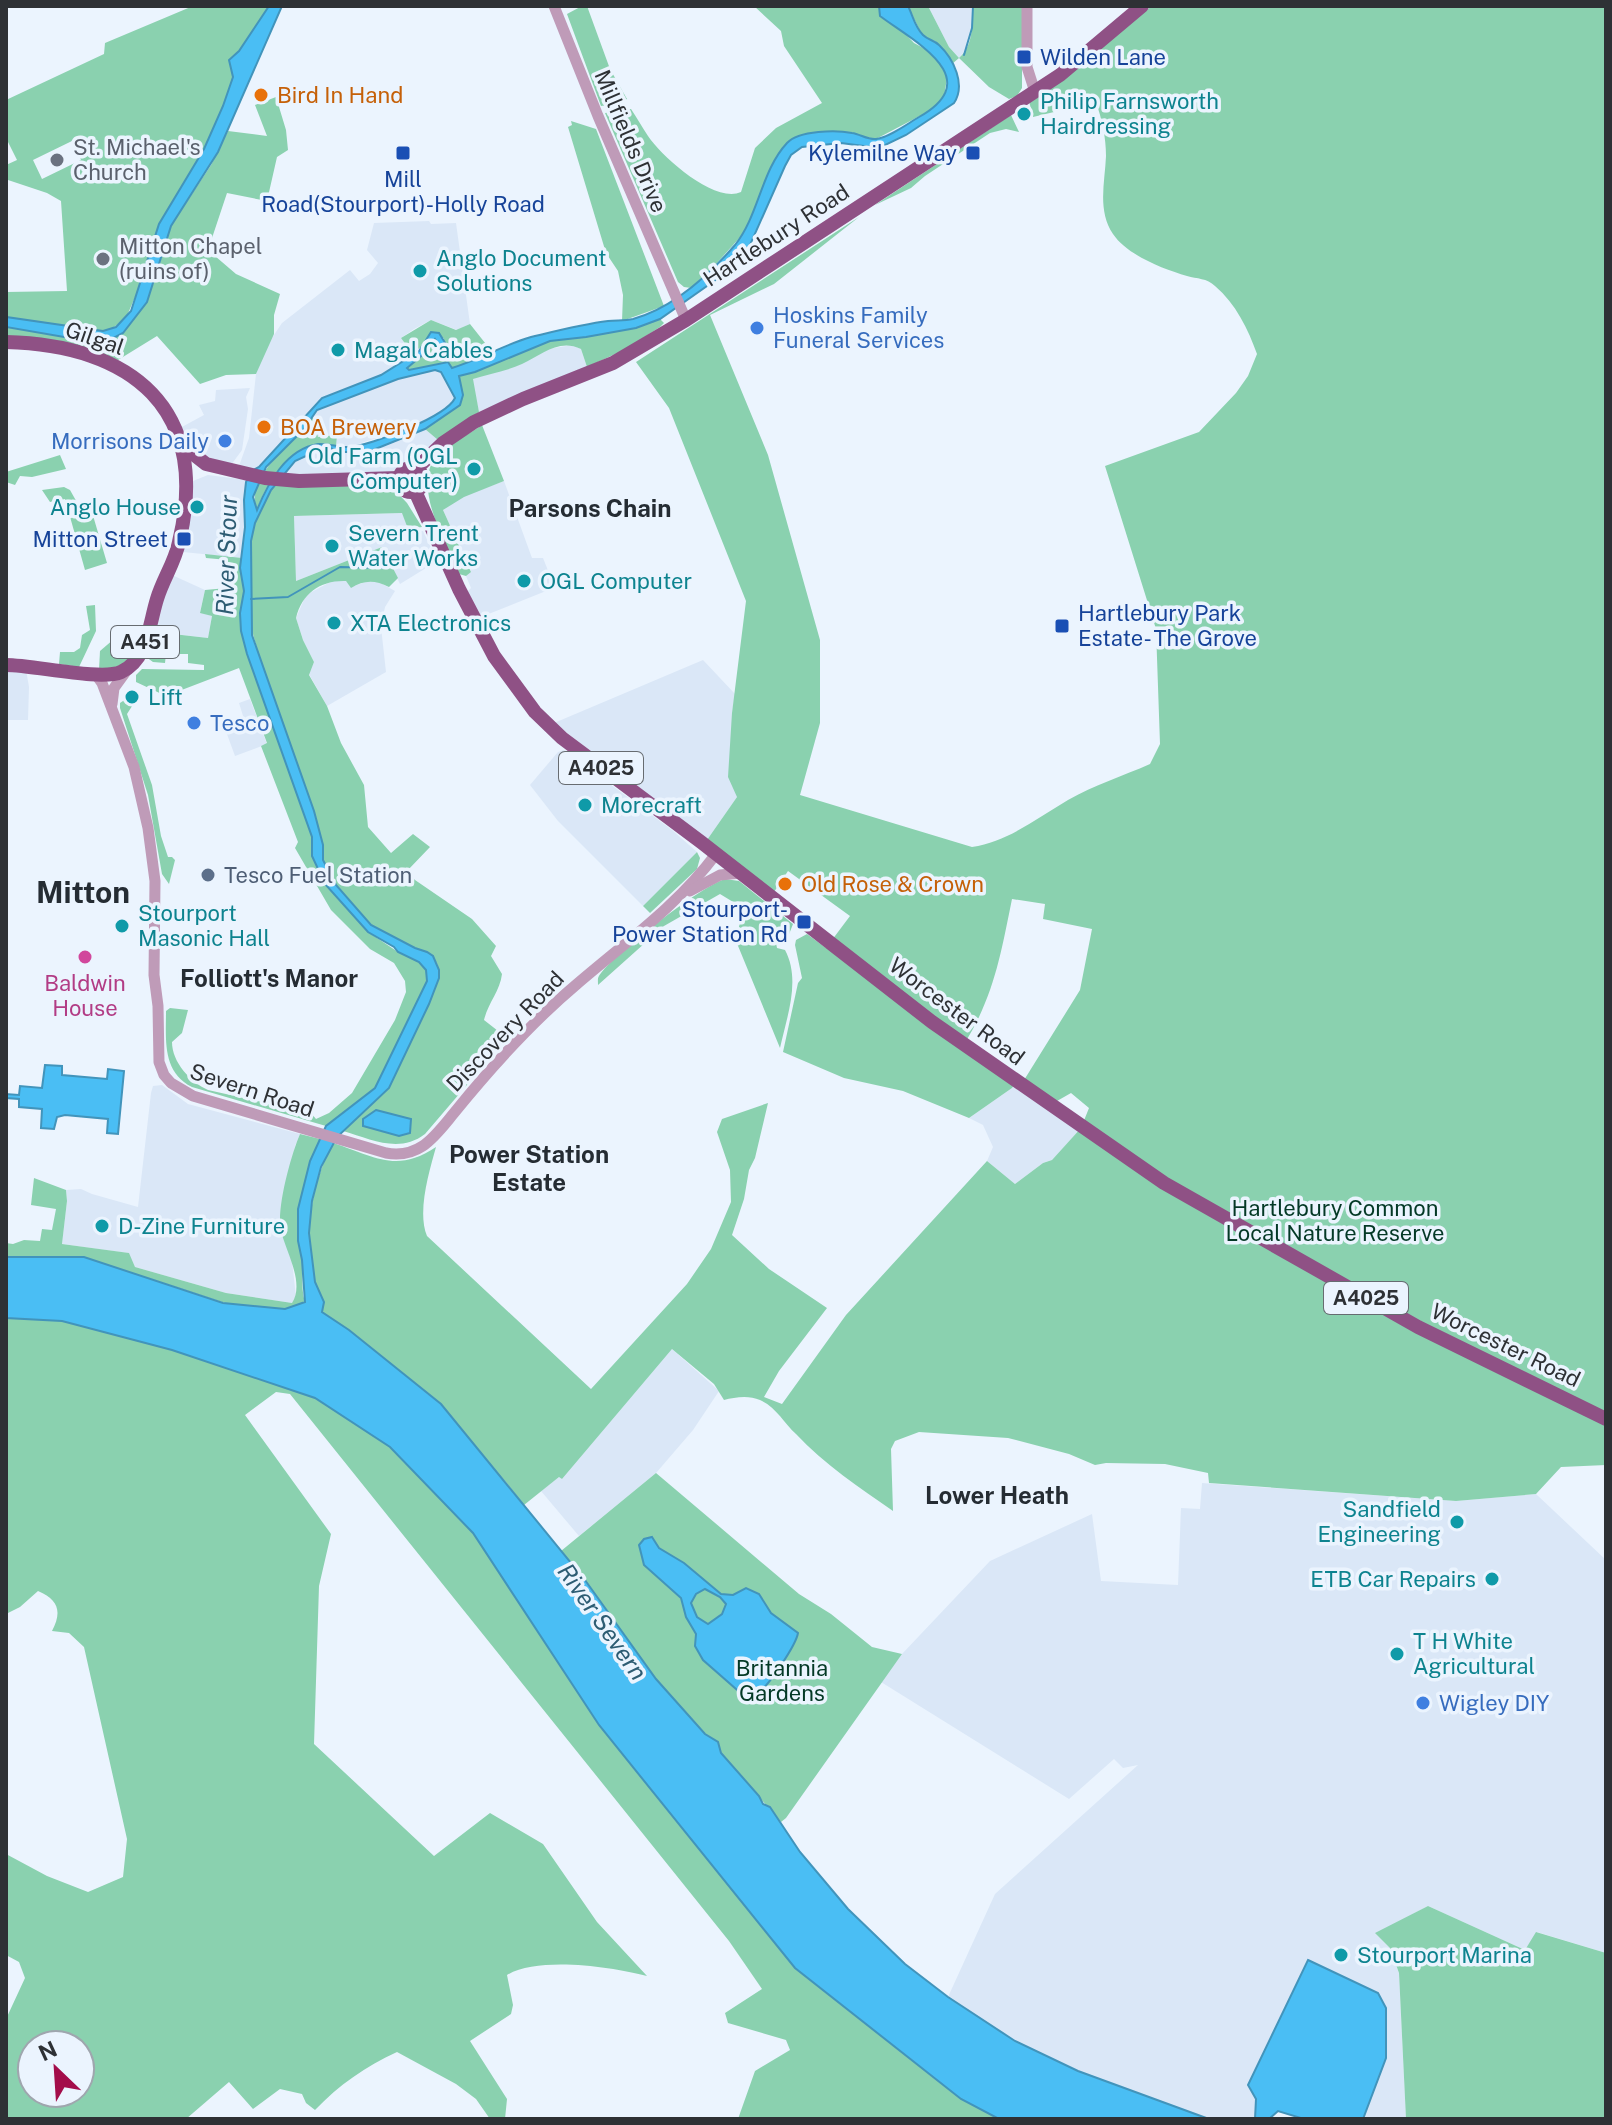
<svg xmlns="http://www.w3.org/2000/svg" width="1612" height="2125" font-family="'Public Sans',sans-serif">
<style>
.built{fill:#dae7f7}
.green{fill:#8ad1af;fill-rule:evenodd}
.water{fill:#4abef4;stroke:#4294bb;stroke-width:2;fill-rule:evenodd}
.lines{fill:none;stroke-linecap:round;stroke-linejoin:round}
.stream{stroke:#4294bb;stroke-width:2}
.minor{stroke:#bf9bb8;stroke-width:11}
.major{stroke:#8f5185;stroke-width:14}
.transit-dot{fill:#1a4fb4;stroke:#ebf4fe;stroke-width:3}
.food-dot{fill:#e8710a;stroke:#ebf4fe;stroke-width:3}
.culture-dot{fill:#0f9aa8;stroke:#ebf4fe;stroke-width:3}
.worship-dot{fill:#6b7280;stroke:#ebf4fe;stroke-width:3}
.shop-dot{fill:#3f7fe0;stroke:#ebf4fe;stroke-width:3}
.service-dot{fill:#5c6f8a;stroke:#ebf4fe;stroke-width:3}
.hotel-dot{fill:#d1479c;stroke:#ebf4fe;stroke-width:3}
.labels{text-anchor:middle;stroke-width:7;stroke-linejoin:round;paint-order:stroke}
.shield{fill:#ebf4fe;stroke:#676c71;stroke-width:2}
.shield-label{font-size:20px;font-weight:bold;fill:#2e3135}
.transit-label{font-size:22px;fill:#164399;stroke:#ebf4fe;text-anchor:end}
.food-label{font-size:22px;fill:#c56008;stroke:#ebf4fe;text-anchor:start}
.culture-label{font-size:22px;fill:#0d838f;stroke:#ebf4fe;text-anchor:start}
.street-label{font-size:22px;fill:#2e3135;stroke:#ebf4fe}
.worship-label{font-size:22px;fill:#5b616d;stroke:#ebf4fe;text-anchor:start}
.shop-label{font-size:22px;fill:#366cbe;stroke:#ebf4fe;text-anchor:start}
.service-label{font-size:22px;fill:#4e5e75;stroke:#ebf4fe;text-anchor:start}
.hotel-label{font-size:22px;fill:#b23c85;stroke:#ebf4fe}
.park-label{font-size:22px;fill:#043926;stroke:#ebf4fe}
.neighbourhood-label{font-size:24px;font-weight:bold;fill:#252c33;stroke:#ebf4fe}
.water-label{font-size:24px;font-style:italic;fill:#2d5c73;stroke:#ebf4fe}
.district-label{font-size:30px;font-weight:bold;fill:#252c33;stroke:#ebf4fe}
</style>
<rect width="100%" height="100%" fill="#ebf4fe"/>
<g class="built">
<polygon points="928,6 973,6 972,28 967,48 959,58 949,47"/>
<polygon points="429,221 431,224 456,223 470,324 457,330 431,320 414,329 401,338 412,353 381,375 322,398 259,467 253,470 239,466 249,438 256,374 266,347 282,323 350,270 359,281 370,274 378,263 367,250 374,223"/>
<polygon points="572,345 581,349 587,367 479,412 472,379 521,364 548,349"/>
<polygon points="435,370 439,370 446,378 455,398 443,411 423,423 346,448 336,446 336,435 318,438 313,417 317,410 398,379"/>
<polygon points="250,388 246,397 248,409 242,450 231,465 217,464 190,445 180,428 204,415 199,405 215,401 216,390"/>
<polygon points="425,429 438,440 406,464 387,474 280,476 295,461 313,451 330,448 354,453 379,448"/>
<polygon points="208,475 247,480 242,558 183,552 186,542 193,481"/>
<polygon points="504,481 532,558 543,558 553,583 546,591 481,617 467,592 471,588 466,576 471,571 443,510 464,496"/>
<polygon points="403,513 409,533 423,531 434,554 426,568 400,584 382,547 296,581 294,516"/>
<polygon points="172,575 205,590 200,612 212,616 208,638 166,633 164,629 154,628"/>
<polygon points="334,580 346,581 351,587 368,581 379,582 395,591 385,607 381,627 386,672 327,706 309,674 314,662 303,640 296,618 306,595"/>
<polygon points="703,660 735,694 732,713 737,797 707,840 554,723"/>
<polygon points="6,669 26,670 29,687 28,720 6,720"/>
<polygon points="250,699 267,744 235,756 224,726 244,719 239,703"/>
<polygon points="564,750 672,830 697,852 643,906 558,821 530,785 558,752"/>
<polygon points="1016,1082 1081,1128 1052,1160 1043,1163 1015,1184 987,1161 993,1147 983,1125 969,1118 1012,1088"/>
<polygon points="162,1085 188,1104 300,1134 295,1146 281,1230 292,1261 296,1297 292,1303 226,1293 135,1267 128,1253 62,1244 67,1201 66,1190 81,1189 92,1194 138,1207 151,1093 153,1086"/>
<polygon points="672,1349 719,1391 693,1430 656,1473 579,1536 541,1491 559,1477 562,1479"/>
<polygon points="1202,1483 1456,1501 1536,1494 1606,1560 1606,1953 1537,1932 1525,1950 1428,1906 1376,1934 1390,1948 1399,1973 1406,2119 1363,2119 1386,2058 1256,2099 1255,2119 1209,2119 1078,2071 1015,2041 948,1997 995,1894 1138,1765 1123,1768 1114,1759 1069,1799 881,1682 902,1654 990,1561 1092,1514 1101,1581 1178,1585 1181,1508 1200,1509"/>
</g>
<g class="green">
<path d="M193,6H272L234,99L170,216L126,318L110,330L97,331L6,317V292L67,291L61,201L47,193L8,180L6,165L17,160L6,138V100L104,54L105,43ZM72,141L81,160L42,179L33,160Z"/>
<polygon points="582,6 587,6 610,69 627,99 614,104 601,106 567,14"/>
<path d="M754,6H879L880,16L898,26L914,43L929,51L942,64L947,77L944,98L933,109L876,139L835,131L804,136L786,144L769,172L759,202L743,234L716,264L691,288L684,287L678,282L605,113L631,109C637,118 642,127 648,136C662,157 715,204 741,192L755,148L776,128L822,103L784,46L781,31Z"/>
<path d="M908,6H928L949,47L959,58C974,45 972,24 973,6H1022V88L1017,96L1009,99L989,87L959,58L952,64L935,41L926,39L920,31Z"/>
<path d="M1152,6H1606V1465L1561,1467L1536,1494L1456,1501L1209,1483L1208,1473L1165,1464L1106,1463L1095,1465L1069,1454L1008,1438L919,1432L895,1441L891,1449L893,1511C860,1488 824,1464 796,1434C784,1423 776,1407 760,1400C749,1395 735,1397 724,1400L714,1384L672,1349L562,1479L559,1477L524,1505L505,1481L349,1330L322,1312L324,1302C297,1260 310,1184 333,1143C374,1156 396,1174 436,1147C429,1172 417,1212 427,1236L591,1389L687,1284L711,1249L731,1202L730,1170L717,1132L722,1119L768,1103L755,1158L749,1170L744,1199L732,1235L769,1269L827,1308L779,1371L764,1397L782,1404L846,1315L987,1161L1015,1184L1043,1163L1052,1160L1081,1128L1089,1108L1071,1093L1050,1105L1021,1085L1080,990L1092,929L1043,919L1045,904L1012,899C1001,953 994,997 964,1044L1016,1082L1012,1088L969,1118L903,1091L844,1078L783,1052L798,983L802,978L795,945L796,940L807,934L826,948L850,916L788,871L774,892L707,840L737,797L728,777L732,713L746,601L669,408L636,362L859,217L774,284L710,315L768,455L820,640V723L800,795L972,847C1008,842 1037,818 1068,800C1094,785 1123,776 1150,764L1160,744L1156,629L1105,466L1199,432L1236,393L1248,376L1257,354C1248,329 1236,304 1215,286C1207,278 1197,279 1187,276C1163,269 1127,255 1113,234C1097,210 1105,182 1106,156C1106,137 1102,120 1096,102L1033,117L1029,101Z"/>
<polygon points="276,97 286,130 288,150 277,157 267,201 227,193 208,250 236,274 280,294 274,315 274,334 256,374 226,375 200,384 157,336 118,360 85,350 6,337 6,327 93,342 108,341 123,333 132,319 144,306 155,280 171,226 211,165 228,131 267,136 255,105"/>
<polygon points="1011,115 1019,132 1006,129 990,133 925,176 911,188 875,205"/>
<polygon points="571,121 596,129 664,306 622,321 623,295 618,271 606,253 568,127 572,125"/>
<path d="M660,319L664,323L660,327L624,350L587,367L581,349C559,338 541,355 522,364C507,371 488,374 473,379L479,412L438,440L425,429L460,405L459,376L475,372L550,341L586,337L636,328Z"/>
<polygon points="431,320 456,330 470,324 493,353 451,369 447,362 409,370 406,368 424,355 435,339 439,345 437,356 444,338 427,338 424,345 412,353 401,338"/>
<path d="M313,417L318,437L337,435L336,446C298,433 267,480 257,510C243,477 295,442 313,417Z"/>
<path d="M482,425L504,481L464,497L443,510L471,572L466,576L459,574C446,544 412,486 436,457C448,444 468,435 482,425Z"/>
<polygon points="60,455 66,469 32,477 20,476 15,485 6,482 6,472"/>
<path d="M274,485L391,486L407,503L422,527L408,529L402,513L294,516L296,581L382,547L398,578L389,587C375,580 364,580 351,588L346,581C321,580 302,593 296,618L303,640L314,662L309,675L327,706L341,743L364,785L368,827L391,853L413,834L430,847L407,871L415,880L472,919L496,946L491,956L502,974C500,991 488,1003 484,1020L507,1038L425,1134C399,1154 371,1139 343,1131L360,1112L389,1088L429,1004L439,978L437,963L427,952L415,948L371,925L336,885L323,860V844L314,811L266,681L251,627V541L255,523Z"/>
<polygon points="64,487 70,490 79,506 89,502 107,563 85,570 65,499 50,502 42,490"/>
<path d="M205,554L242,558L240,568L244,591L240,613L241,631L247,654L312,837V856L325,884L368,932L398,952L419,962L426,970L427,981L375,1088L326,1126L192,1087C162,1072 166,1040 166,1011L170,1008L188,1010L182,1033L172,1042C172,1062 190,1082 208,1090L311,1113L316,1119L329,1113L352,1093L395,1020L406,992L405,981L394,963L370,949L331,910L295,848L298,842L261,746L267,743L239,668L166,696L136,682V675L142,669L204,670V665L188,663V654H166L165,663L153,662L146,657L154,628L150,657L159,658L164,629L166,638L172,639L173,634L208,638L212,616L200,613L205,590L227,588L228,560L206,558Z"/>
<polygon points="95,605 96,631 79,667 59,664 60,652 74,652 80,648 82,635 90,630 86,606"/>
<polygon points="121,633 141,639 125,665 99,670 100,651"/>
<polygon points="126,699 134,703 127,714 152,785 161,836 168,857 172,857 175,860 169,884 162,874 148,795 120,708 120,703"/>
<polygon points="697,852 700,858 697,869 650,913 643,906"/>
<path d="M725,879L739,881L793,924L788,937L776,943L777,948L785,950C801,980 787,1016 780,1048L736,941L743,908L720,894L664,926L598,985C598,979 597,978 601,973C617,952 701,886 725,879Z"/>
<path d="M300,1134L320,1139C307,1170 296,1204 298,1238C298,1247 302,1255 302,1263C303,1276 301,1290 305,1302L285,1309L225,1303L84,1257H6V1243L13,1244L24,1240L40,1241L42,1229L52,1230L56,1209L31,1205L34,1178L66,1190L67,1201L62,1244L129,1253L135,1267L226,1293L292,1303C305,1283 286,1252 281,1231C276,1209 291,1155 300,1134Z"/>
<path d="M6,1318L62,1321L172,1350L315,1398L390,1447L473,1533L599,1725L795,1968L961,2099L999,2119H738L755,2071L790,2050L786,2040L728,2023L725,2013L762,1989L729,1941L290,1394L276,1392L245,1415L331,1534L319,1586L314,1744L434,1856L490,1813L543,1844L597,1922L647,1976C612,1967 539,1956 507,1975L513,2005L511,2014L470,2041L507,2099L505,2119H490L476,2099L456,2084L397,2052C366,2066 339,2085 315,2110L306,2103L302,2094L280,2089L253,2109L229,2082L186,2119H6V2019L25,1978L19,1962L6,1955V1854L47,1876L88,1892L123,1877L127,1839L84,1647L69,1633L52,1631C62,1612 59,1600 38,1591L20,1607L6,1614ZM32,2045H80V2093H32Z"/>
<polygon points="656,1473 799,1594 831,1614 872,1647 902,1654 786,1818 781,1822 721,1753 717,1742 705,1735 656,1679 561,1551"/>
<polygon points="1428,1906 1525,1950 1536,1932 1606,1953 1606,2119 1406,2119 1399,1973 1390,1948 1375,1933"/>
</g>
<g class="water">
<polygon points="269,6 282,6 218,152 171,226 147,302 123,333 108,341 93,342 6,327 6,317 103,331 116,327 131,311 159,224 204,149 223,106 233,77 229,60 239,51"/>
<path d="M879,6H908C913,16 915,27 923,35C928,40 934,40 939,45C954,59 966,85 954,103L906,135L879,148L841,143L802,147L791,155L785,166L750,245L724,274L660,319L636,328L586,337L550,341L475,372L459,376L463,395L460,405L425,429L368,452H342L330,448L321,449L295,461L271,490L255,523L251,541L252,635L314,811L323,845V860L336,885L371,925L415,948L427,952L433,956L439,970V978L429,1004L389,1088L337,1137L321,1167L312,1201L309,1233L315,1282L324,1302L322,1312L349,1330L441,1404L585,1580L656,1679L705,1734L718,1742L721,1753L759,1796L763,1804L770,1807L800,1852L848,1909L905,1964L948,1997L1015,2041L1078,2071L1209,2119H999L961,2099L795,1968L599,1725L473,1533L390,1447L315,1398L172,1350L62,1321L6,1318V1257H84L223,1303L285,1309L305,1302L302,1260L298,1241V1209L310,1161L326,1126L375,1088L427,981L426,970L419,962L398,952L394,947L368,932L325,884L312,856V837L247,654L241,631L240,613L244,591L240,568L245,527L244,500L246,482L251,471L259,467L322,398L381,375L419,351L431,332L439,333L447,346V356L440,359L437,357L439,345L435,339L426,352L407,368L409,370L448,362L452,368C479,360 503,345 531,337C556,331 583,324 608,321C617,320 624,321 633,319C673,308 708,276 735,245C759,215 761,171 787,143C799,130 837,130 852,133C860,134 868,140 876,139C890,137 907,124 919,117C988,78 913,41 880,16ZM435,370L441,372L455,398C446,417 372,445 349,447C339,448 329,443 318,444C286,449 268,483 257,510L253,497L266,467L304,429L317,410L398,379Z"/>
<polygon points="45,1065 62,1066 62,1075 107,1079 108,1069 124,1071 118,1134 107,1133 108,1119 65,1115 57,1117 54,1129 41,1128 42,1109 19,1107 19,1099 6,1098 6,1094 19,1095 20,1086 42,1088"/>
<polygon points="376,1110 411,1119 410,1133 399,1136 363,1126 363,1119"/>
<path d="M652,1537L659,1548L684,1563L721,1594L733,1595L746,1588L759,1594L771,1613L798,1633C796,1645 768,1687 757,1694C751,1697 751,1696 744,1696L703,1660L695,1646L696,1634L686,1617L681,1598L644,1565L639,1545L644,1539ZM705,1589L720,1597L726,1604L722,1614L708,1624L697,1617L691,1603L696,1594Z"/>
<polygon points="1308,1960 1378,1993 1386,2008 1386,2058 1363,2119 1304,2119 1278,2111 1269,2119 1255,2119 1256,2099 1248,2085"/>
</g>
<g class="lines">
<g class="stream">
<polyline points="964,55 972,28 973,6"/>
<polyline points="251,599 288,597 340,567 385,568"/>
</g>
<g class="minor">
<polyline points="554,6 598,116 686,320"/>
<polyline points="1027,6 1027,67 1035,92"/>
<path d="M97,676L102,683L134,767L148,828L155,881L154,975L158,1006L159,1062L164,1075L171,1083L193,1096L386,1153C420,1159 435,1136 454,1113C492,1066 532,1022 577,984C626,942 678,905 716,854"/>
<polyline points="112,704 114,688 127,670"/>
<polyline points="690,891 720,875 741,873"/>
</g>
<g class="major">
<path d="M6,342C132,345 211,409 179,542C175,562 163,579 157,599C149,624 148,660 121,672C101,681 34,665 6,665"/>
<polyline points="183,440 192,453 206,464 265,478 299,481 399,478"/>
<circle cx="411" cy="480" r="12"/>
<polyline points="416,469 443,443 474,422 523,399 613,363 686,320 1060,75 1142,6"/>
<polyline points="415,491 459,589 494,656 535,712 562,738 701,842 932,1022 1164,1183 1418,1327 1606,1419"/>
</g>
</g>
<g class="transit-dot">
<rect x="1016" y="49" width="16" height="16" rx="4"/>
<rect x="395" y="145" width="16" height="16" rx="4"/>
<rect x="965" y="145" width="16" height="16" rx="4"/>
<rect x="176" y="531" width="16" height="16" rx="4"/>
<rect x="1054" y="618" width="16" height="16" rx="4"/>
<rect x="796" y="914" width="16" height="16" rx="4"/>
</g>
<g class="food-dot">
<circle cx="261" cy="95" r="8"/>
<circle cx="264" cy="427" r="8"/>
<circle cx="785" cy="884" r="8"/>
</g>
<g class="culture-dot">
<circle cx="1024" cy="114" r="8"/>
<circle cx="420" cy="271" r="8"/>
<circle cx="338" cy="350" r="8"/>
<circle cx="474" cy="469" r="8"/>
<circle cx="197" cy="507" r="8"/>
<circle cx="332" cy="546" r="8"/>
<circle cx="524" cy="581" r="8"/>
<circle cx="334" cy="623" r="8"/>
<circle cx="132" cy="697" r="8"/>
<circle cx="585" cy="805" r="8"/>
<circle cx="122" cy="926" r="8"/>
<circle cx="102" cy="1226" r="8"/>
<circle cx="1457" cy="1522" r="8"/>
<circle cx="1492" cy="1579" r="8"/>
<circle cx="1397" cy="1654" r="8"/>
<circle cx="1341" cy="1955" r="8"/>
</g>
<g class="worship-dot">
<circle cx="57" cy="160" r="8"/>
<circle cx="103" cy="259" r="8"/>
</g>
<g class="shop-dot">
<circle cx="757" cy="328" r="8"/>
<circle cx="225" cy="441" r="8"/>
<circle cx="194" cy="723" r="8"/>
<circle cx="1423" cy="1703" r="8"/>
</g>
<circle class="service-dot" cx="208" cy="875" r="8"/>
<circle class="hotel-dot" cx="85" cy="957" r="8"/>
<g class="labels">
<g class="shield">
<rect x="111" y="626" width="68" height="32" rx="6"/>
<rect x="559" y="752" width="84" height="32" rx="6"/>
<rect x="1324" y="1282" width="84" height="32" rx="6"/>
</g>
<g class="shield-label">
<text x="145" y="649">A451</text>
<text x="601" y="775">A4025</text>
<text x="1366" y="1305">A4025</text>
</g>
<g class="transit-label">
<text x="1040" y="65" text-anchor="start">Wilden Lane</text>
<text x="957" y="161">Kylemilne Way</text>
<text x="403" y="187" text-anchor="middle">Mill<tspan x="403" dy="25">Road(Stourport)-Holly Road</tspan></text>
<text x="168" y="547">Mitton Street</text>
<text x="1078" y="621" text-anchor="start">Hartlebury Park<tspan x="1078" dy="25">Estate- The Grove</tspan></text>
<text x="788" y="917">Stourport-<tspan x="788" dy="25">Power Station Rd</tspan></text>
</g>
<g class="food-label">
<text x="277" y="103">Bird In Hand</text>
<text x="280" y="435">BOA Brewery</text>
<text x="801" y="892">Old Rose &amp; Crown</text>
</g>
<g class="culture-label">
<text x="1040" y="109">Philip Farnsworth<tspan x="1040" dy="25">Hairdressing</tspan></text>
<text x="436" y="266">Anglo Document<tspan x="436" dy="25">Solutions</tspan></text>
<text x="354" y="358">Magal Cables</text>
<text x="458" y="464" text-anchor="end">Old Farm (OGL<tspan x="458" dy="25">Computer)</tspan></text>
<text x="181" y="515" text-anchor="end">Anglo House</text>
<text x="348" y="541">Severn Trent<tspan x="348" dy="25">Water Works</tspan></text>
<text x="540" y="589">OGL Computer</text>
<text x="350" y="631">XTA Electronics</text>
<text x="148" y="705">Lift</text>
<text x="601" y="813">Morecraft</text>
<text x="138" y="921">Stourport<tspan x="138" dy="25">Masonic Hall</tspan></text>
<text x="118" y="1234">D-Zine Furniture</text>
<text x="1441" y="1517" text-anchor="end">Sandfield<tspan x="1441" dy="25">Engineering</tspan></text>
<text x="1476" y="1587" text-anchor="end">ETB Car Repairs</text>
<text x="1413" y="1649">T H White<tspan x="1413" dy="25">Agricultural</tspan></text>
<text x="1357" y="1963">Stourport Marina</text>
</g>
<g class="street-label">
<text transform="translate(631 141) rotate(67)" y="8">Millfields Drive</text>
<text transform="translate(776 235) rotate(-33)" y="8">Hartlebury Road</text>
<text transform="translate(95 338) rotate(19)" y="8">Gilgal</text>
<text transform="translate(957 1011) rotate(37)" y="8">Worcester Road</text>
<text transform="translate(505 1031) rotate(-46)" y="8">Discovery Road</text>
<text transform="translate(252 1090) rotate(18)" y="8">Severn Road</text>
<text transform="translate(1506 1345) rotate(26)" y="8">Worcester Road</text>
</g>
<g class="worship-label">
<text x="73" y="155">St. Michael's<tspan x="73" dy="25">Church</tspan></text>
<text x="119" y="254">Mitton Chapel<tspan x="119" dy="25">(ruins of)</tspan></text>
</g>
<g class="shop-label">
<text x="773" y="323">Hoskins Family<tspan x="773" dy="25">Funeral Services</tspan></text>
<text x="209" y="449" text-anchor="end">Morrisons Daily</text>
<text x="210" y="731">Tesco</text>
<text x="1439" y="1711">Wigley DIY</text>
</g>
<g class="service-label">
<text x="224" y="883">Tesco Fuel Station</text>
</g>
<g class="hotel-label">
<text x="85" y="991">Baldwin<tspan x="85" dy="25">House</tspan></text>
</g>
<g class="park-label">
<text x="1335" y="1216">Hartlebury Common<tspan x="1335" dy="25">Local Nature Reserve</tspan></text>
<text x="782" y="1676">Britannia<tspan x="782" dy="25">Gardens</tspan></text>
</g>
<g class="neighbourhood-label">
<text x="590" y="517">Parsons Chain</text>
<text x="269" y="987">Folliott's Manor</text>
<text x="529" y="1163">Power Station<tspan x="529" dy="28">Estate</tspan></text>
<text x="997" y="1504">Lower Heath</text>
</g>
<g class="water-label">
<text transform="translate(227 555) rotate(-88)" y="8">River Stour</text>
<text transform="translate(602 1622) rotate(55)" y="8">River Severn</text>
</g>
<g class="district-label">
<text x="83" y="903">Mitton</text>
</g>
</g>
<rect width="1612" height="2125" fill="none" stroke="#2e3135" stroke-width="16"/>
<g transform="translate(56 2069) rotate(335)"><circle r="38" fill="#ebf4fe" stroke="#9fa6ae" stroke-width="2"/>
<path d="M0-6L14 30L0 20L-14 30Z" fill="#a30d4a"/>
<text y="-12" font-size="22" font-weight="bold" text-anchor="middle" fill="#2e3135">N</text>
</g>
</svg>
